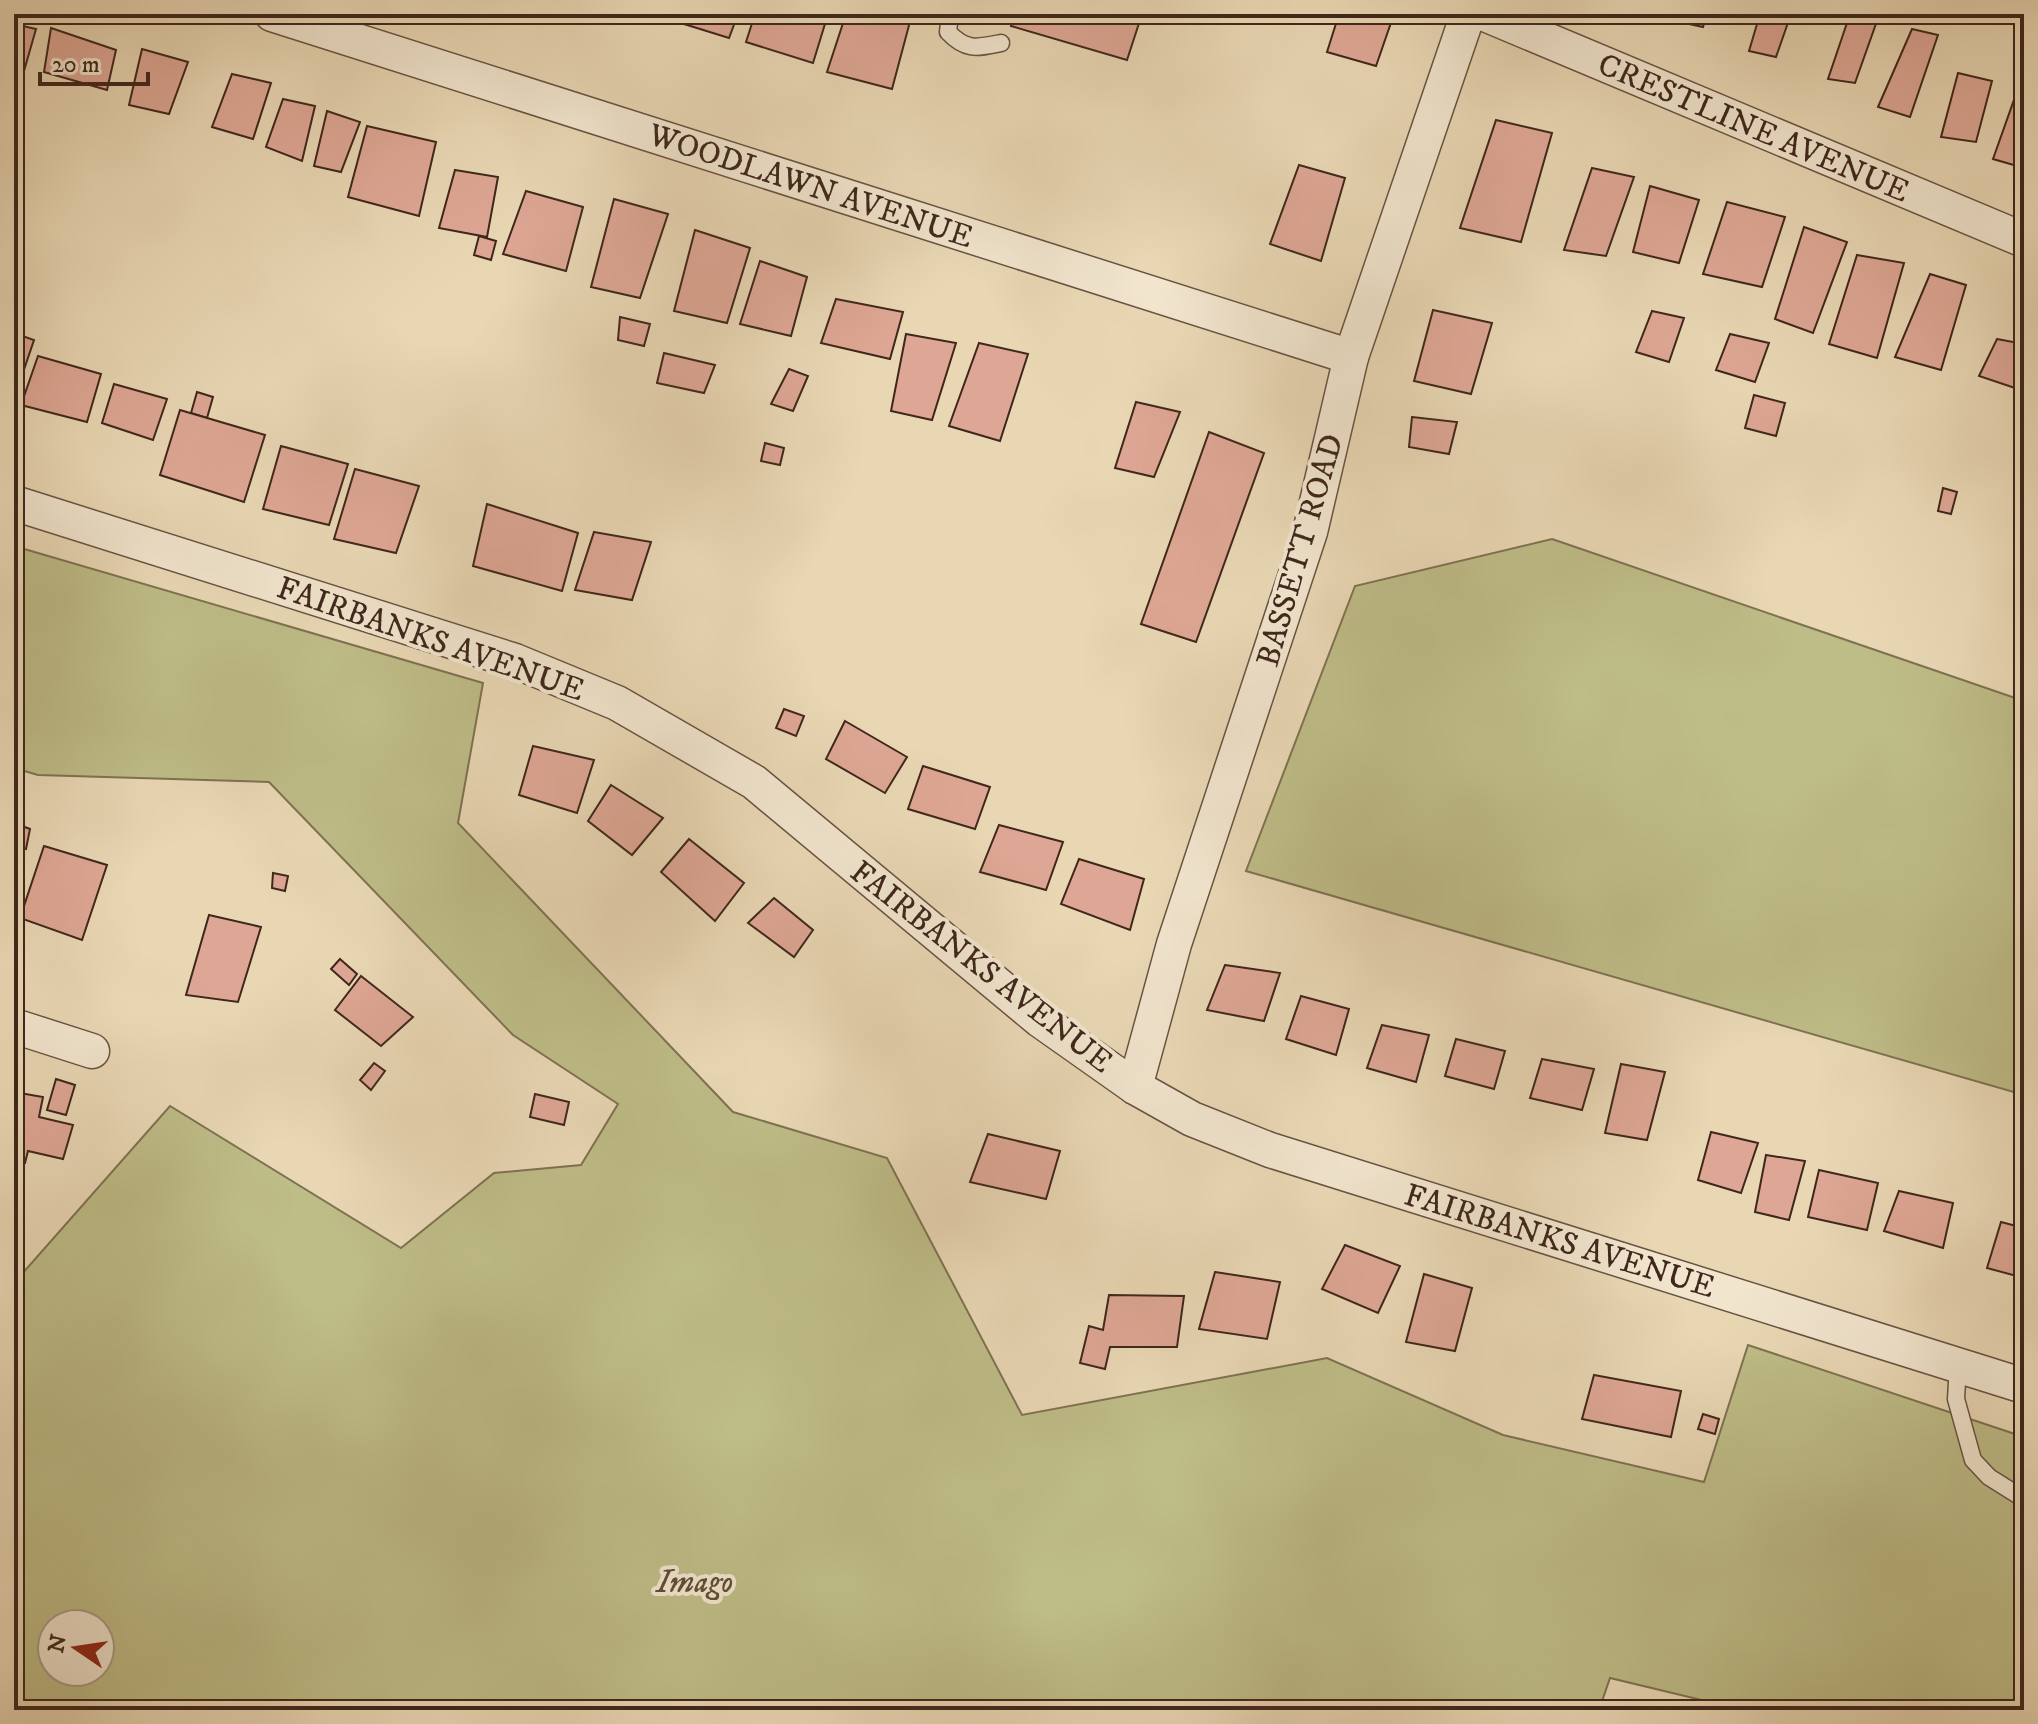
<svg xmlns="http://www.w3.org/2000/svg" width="2038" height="1724" font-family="'IM FELL DW Pica',serif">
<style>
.green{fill:#bebc87;stroke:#7e7252;stroke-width:2;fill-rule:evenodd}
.building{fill:#dea795;stroke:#3f271c;stroke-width:2}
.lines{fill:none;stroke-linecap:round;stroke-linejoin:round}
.lane-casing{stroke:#6a5342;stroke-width:19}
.street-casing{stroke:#6a5342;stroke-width:37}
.lane{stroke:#f1e5ce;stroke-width:16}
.street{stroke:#f1e5ce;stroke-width:34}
.labels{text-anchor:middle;stroke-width:8;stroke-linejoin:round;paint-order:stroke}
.street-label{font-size:32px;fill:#3f271c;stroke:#f1e5ce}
.park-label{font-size:32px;font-style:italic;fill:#5f4c37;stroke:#f1e5ce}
</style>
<rect width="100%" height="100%" fill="#e9d7b4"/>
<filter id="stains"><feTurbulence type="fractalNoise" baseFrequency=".0025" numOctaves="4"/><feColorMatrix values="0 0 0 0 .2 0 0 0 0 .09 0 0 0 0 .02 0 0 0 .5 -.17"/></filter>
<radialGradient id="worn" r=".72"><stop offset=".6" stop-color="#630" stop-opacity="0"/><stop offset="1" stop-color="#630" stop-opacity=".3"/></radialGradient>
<g class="green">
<polygon points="1552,539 2024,701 2024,1095 1246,871 1355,586"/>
<path d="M14,546L483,683L458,823L733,1112L887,1158L1022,1415L1327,1358L1503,1435L1704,1482L1748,1345L2024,1437V1710H1743L1610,1678L1599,1710H14V1283L170,1106L401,1248L494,1173L581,1165L618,1104L513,1035L269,782L38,775L14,768ZM52,1624H100V1672H52Z"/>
</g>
<g class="building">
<polygon points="670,14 738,14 729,38 668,19"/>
<polygon points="755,14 828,14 813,63 746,42"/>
<polygon points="846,14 912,14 892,89 827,72"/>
<polygon points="1014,14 1142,14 1127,60 1011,26"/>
<polygon points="1339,14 1394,14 1376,66 1327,52"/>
<polygon points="1673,14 1707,14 1703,27 1671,20"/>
<polygon points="1760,14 1791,14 1776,57 1749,51"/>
<polygon points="1850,14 1878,18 1855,83 1828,79"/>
<polygon points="14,24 36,29 22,78 14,76"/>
<polygon points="51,28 116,50 107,90 44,72"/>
<polygon points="1912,29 1938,35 1910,117 1878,107"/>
<polygon points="142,49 188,62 169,114 129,105"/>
<polygon points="1958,73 1992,81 1976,142 1941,137"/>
<polygon points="232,74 271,83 253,139 212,127"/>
<polygon points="2015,97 2024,99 2024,168 1993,159"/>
<polygon points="283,99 315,106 302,161 266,147"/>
<polygon points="327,111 360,122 341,172 314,166"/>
<polygon points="1496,120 1552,133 1521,242 1460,228"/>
<polygon points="367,126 436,142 419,216 348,197"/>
<polygon points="1299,165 1345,178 1321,261 1270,244"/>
<polygon points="1592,168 1634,177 1606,256 1564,250"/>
<polygon points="455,170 498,177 487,237 439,228"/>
<polygon points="1650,186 1699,200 1679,263 1633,252"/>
<polygon points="526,191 583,207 566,271 503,254"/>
<polygon points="614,199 668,214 640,298 591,287"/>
<polygon points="1727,202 1785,217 1762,287 1703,274"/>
<polygon points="1804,227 1847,242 1813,333 1775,319"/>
<polygon points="695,230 750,248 727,323 674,311"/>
<polygon points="479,236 496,241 491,260 474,255"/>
<polygon points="1857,255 1904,263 1877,358 1829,344"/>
<polygon points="760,261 807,277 791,336 740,324"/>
<polygon points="1930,274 1966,285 1941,370 1895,357"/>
<polygon points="836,299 903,312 890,359 821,343"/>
<polygon points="1433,310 1492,323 1471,394 1414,381"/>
<polygon points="1652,311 1684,318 1669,362 1636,352"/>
<polygon points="620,317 650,324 644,346 618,340"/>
<polygon points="14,333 34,340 16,393 14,392"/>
<polygon points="906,334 956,343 932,420 891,411"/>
<polygon points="1730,334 1769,343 1755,382 1716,370"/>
<polygon points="1997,339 2024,344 2024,391 1979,376"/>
<polygon points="979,343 1028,354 1000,441 949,426"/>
<polygon points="664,353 715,365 704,393 657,383"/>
<polygon points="38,356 101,374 87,422 21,405"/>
<polygon points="789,369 808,376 793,411 771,404"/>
<polygon points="114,384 167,399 153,440 102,423"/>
<polygon points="197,392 213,397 207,418 191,413"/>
<polygon points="1754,395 1785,403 1776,436 1745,428"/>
<polygon points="1136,402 1180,412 1154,477 1115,468"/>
<polygon points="180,410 265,435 244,502 160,475"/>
<polygon points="1412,417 1457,422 1449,454 1409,447"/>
<polygon points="1209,432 1264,453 1196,642 1141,624"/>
<polygon points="765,443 784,448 780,465 761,461"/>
<polygon points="281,446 348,464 329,525 263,509"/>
<polygon points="355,469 419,486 396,553 334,539"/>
<polygon points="1943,488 1957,492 1951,514 1938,511"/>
<polygon points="487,504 578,533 562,591 473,566"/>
<polygon points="594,532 651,542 632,600 575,590"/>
<polygon points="784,709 804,716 796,736 776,728"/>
<polygon points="845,721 907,757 885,793 826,759"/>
<polygon points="533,746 594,760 577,813 519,795"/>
<polygon points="923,766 990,787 975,829 908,809"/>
<polygon points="611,785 663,818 632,855 588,821"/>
<polygon points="14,823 30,829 26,849 14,846"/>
<polygon points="999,825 1063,842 1046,890 980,872"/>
<polygon points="689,839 744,883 715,921 661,872"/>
<polygon points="44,846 107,865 82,940 20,918"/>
<polygon points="1079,859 1144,879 1130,930 1061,904"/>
<polygon points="273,873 288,876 285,891 272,888"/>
<polygon points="774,898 813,930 794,957 748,923"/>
<polygon points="209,915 261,927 238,1002 186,995"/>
<polygon points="340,959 357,974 349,985 331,969"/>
<polygon points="1225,965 1280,973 1264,1021 1207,1010"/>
<polygon points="361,976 413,1017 381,1046 335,1010"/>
<polygon points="1301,996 1349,1009 1336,1055 1286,1039"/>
<polygon points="1382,1025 1429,1035 1416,1082 1367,1068"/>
<polygon points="1456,1039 1505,1051 1494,1089 1445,1076"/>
<polygon points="1542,1059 1594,1069 1582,1110 1530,1098"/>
<polygon points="374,1063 385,1071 371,1090 360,1080"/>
<polygon points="1621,1064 1665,1072 1647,1140 1605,1133"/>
<polygon points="56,1079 75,1085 66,1115 47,1110"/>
<polygon points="14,1092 43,1097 39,1117 73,1125 63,1159 28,1151 25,1163 14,1160"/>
<polygon points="535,1094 569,1102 564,1125 530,1117"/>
<polygon points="1711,1132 1758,1143 1741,1193 1698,1180"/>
<polygon points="988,1134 1060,1151 1046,1199 970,1182"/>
<polygon points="1766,1155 1805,1161 1789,1220 1755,1212"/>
<polygon points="1819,1170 1878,1183 1867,1230 1808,1217"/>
<polygon points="1899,1191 1953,1203 1943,1248 1884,1231"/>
<polygon points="2001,1222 2024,1228 2024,1278 1987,1268"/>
<polygon points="1345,1245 1400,1266 1378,1313 1322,1289"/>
<polygon points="1215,1272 1280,1282 1267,1339 1199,1329"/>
<polygon points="1424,1274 1472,1288 1455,1351 1406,1342"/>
<polygon points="1109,1295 1184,1296 1177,1347 1110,1347 1105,1369 1080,1363 1089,1326 1103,1330"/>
<polygon points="1594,1375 1681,1391 1671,1437 1582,1419"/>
<polygon points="1703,1414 1719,1419 1715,1434 1698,1429"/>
</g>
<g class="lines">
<g class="lane-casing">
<g id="lane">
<path d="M950,14L948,32C966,51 977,48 1001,43"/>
<polyline points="1958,1365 1956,1399 1973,1460 1989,1477 2024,1499"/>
</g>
</g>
<g class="street-casing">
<g id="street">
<polyline points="272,14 1351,357"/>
<polyline points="1485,14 2024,240"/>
<polyline points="14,503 515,661 617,703 754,782 1040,1020 1135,1087 1192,1119 1270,1150 2024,1386"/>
<polyline points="14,1026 92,1051"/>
<polyline points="1135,1087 1174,944 1310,532 1351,357 1468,14"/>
</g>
</g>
<use href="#lane" class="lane"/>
<use href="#street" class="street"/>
</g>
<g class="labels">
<g class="street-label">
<text transform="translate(1754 127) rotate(23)" y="11">CRESTLINE AVENUE</text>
<text transform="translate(811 185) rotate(18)" y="11">WOODLAWN AVENUE</text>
<text transform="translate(1299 550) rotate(-74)" y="11">BASSETT ROAD</text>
<text transform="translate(431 638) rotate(19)" y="11">FAIRBANKS AVENUE</text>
<text transform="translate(982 966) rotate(38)" y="11">FAIRBANKS AVENUE</text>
<text transform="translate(1560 1240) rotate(17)" y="11">FAIRBANKS AVENUE</text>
</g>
<g class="park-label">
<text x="695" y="1592">Imago</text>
</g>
</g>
<rect width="2038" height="1724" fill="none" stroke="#e9d7b4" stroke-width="48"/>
<rect x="16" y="16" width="2006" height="1692" fill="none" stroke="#3f271c" stroke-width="4"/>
<rect x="24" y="24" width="1990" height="1676" fill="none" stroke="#3f271c" stroke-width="2"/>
<g transform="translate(76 1648) rotate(283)"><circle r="38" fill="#f1e5ce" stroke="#aa9987" stroke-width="2"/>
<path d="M0-6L14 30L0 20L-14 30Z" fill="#8f2418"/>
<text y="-12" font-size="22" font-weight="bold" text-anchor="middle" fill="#3f271c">N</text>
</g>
<path d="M40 72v12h108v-12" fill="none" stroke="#3f271c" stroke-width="4"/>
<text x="52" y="72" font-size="24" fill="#3f271c" stroke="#f1e5ce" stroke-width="6" paint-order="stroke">20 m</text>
<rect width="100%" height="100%" filter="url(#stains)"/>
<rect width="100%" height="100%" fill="url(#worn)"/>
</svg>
